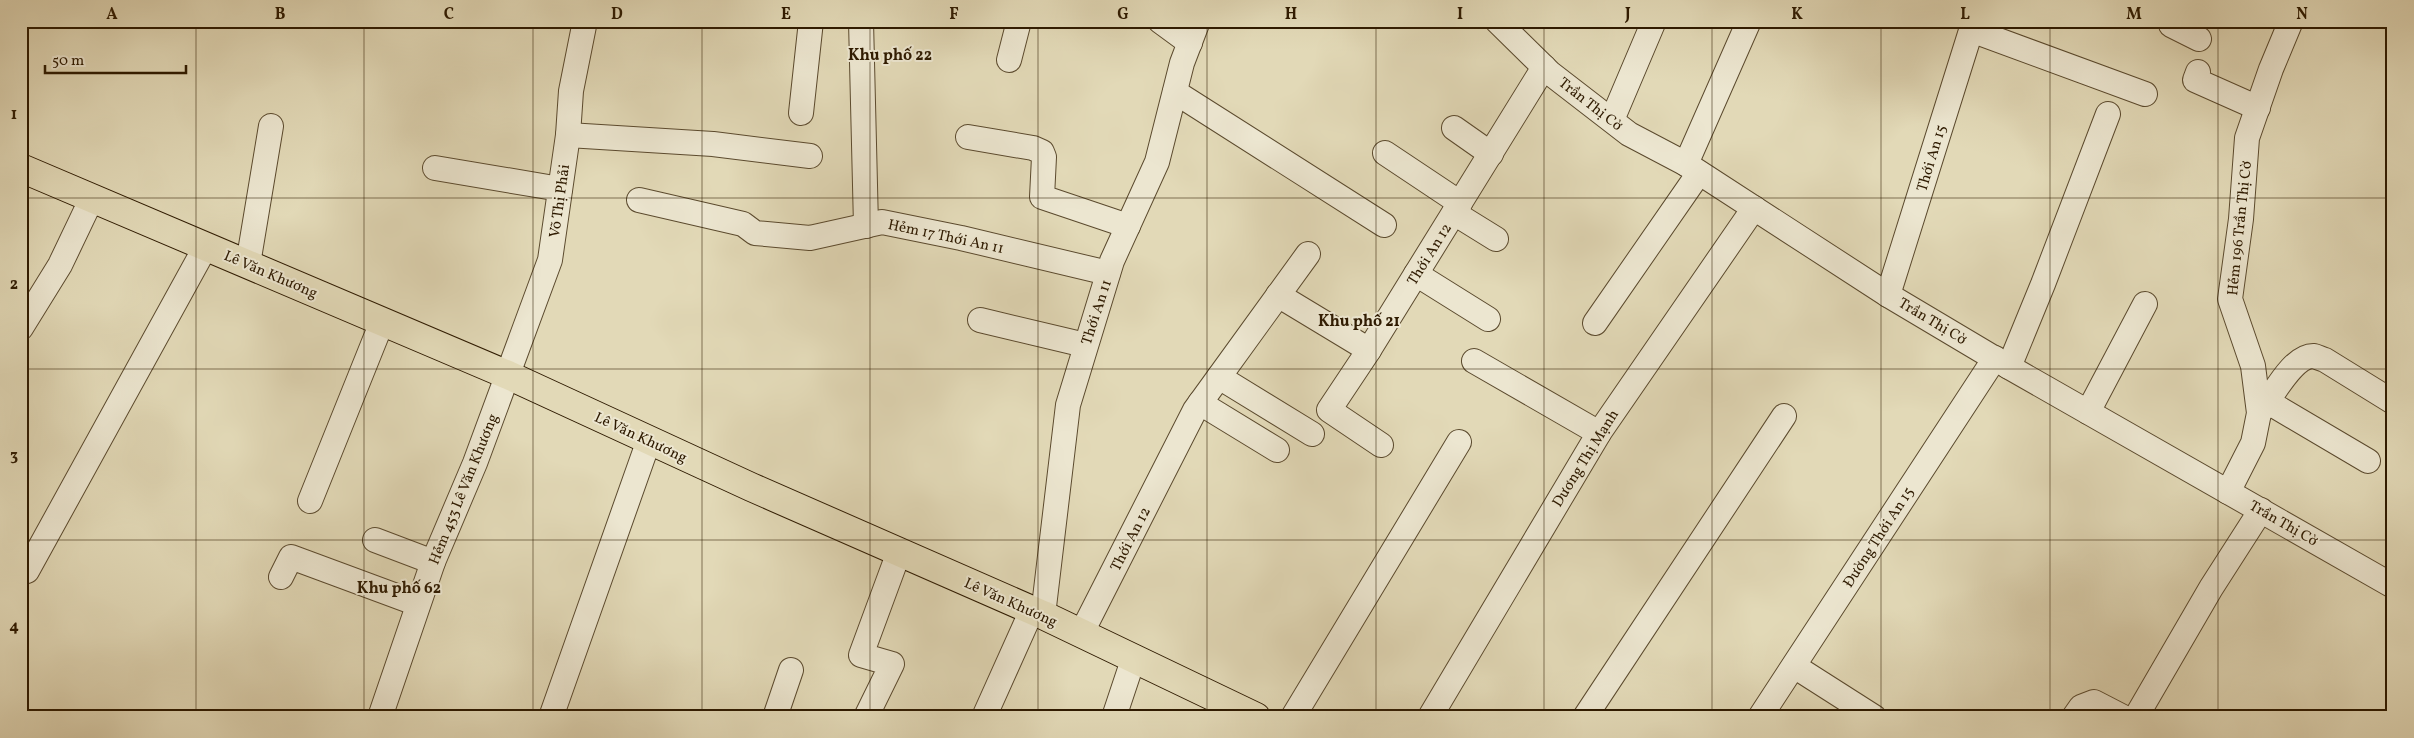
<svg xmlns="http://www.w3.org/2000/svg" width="2414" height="738" font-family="Vollkorn,serif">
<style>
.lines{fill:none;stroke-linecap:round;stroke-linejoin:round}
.minor-casing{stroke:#5b4a2e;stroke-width:26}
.major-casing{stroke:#2e1a00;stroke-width:30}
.minor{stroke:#ece6d0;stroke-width:24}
.major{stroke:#e2d9b7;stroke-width:28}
.grid{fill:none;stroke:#2e1a00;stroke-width:1;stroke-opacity:0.55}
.labels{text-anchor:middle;stroke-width:4;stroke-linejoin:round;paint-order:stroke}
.street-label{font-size:15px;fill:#2e1a00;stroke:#ece6d0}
.neighbourhood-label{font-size:16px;font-weight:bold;fill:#2e1a00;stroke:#ece6d0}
.neatline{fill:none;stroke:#2e1a00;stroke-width:2}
.grid-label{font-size:16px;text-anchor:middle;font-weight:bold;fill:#2e1a00}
</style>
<rect width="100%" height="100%" fill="#e2d9b7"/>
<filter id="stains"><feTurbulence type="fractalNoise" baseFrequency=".004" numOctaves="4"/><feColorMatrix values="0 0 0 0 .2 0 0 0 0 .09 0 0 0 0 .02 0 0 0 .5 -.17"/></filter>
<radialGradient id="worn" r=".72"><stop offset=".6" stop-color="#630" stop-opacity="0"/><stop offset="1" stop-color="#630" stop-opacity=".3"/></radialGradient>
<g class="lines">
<g class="minor-casing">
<g id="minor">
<polyline points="861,21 866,226"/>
<polyline points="1160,21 1190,43"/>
<polyline points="1497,21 1550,73 1629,134 1686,164 1888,295 2009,367 2393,586"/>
<polyline points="2172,21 2171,25 2199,39"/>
<polyline points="1971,30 2145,94"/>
<polyline points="1009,60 1019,21"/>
<polyline points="2198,72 2195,80 2258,108"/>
<polyline points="1175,92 1384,225"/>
<polyline points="801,113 811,21"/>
<polyline points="1612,120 1654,21"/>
<polyline points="1454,128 1491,154"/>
<polyline points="568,135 713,144 810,156"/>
<polyline points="968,137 1033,148 1042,152 1044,157 1042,197 1128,226"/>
<polyline points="1385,153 1460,203"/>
<polyline points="1686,164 1749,21"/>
<polyline points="435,168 560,189"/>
<polyline points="639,200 743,224 755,233 810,238 882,222 961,238 1108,273"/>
<polyline points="1454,213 1496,239"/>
<polyline points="248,264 271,126"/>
<polyline points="1416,274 1488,319"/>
<polyline points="1278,295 1369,350 1544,67"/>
<polyline points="1888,295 1974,21"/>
<polyline points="980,320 1085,345"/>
<polyline points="1595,323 1699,173"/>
<polyline points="21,328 60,265 92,198"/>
<polyline points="1369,350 1329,410 1381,445"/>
<polyline points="1474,361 1599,433"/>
<polyline points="2009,367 2043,284 2108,114"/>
<polyline points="1219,377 1312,434"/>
<polyline points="2268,402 2368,461"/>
<polyline points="1200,403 1277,450"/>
<polyline points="2088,412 2145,304"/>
<path d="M2259,413C2272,398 2292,355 2314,356C2317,357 2322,359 2325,360L2393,402"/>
<polyline points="2228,492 2253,443 2259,413 2253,366 2230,299 2241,219 2247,138 2271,69 2291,21"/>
<polyline points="310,501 382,322"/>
<polyline points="375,540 433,562"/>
<polyline points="27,571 206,246"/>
<polyline points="281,577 291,557 418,604"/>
<polyline points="1043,615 1068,405 1112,261 1157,162 1182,63 1198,21"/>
<polyline points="1081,634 1195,410 1308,254"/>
<polyline points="1794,666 1874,717"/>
<polyline points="380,717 433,562 475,463 550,260 568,135 571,91 585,21"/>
<polyline points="551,717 649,440"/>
<polyline points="775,717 791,670"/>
<polyline points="866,717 892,664 861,655 899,552"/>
<polyline points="984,717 1032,610"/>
<polyline points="1114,717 1134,657"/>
<polyline points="1293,717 1459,442"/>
<polyline points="1430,717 1599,433 1754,208"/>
<polyline points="1585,717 1784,416"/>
<polyline points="1760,717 1995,358"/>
<polyline points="2074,717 2081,707 2094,702 2123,717"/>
<polyline points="2136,717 2211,588 2261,510"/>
</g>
</g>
<g class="major-casing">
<polyline id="major" points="21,168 508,375 751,487 1043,615 1256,717"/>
</g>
<use href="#minor" class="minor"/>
<use href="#major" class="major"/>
</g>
<path class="grid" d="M196,21V717M364,21V717M533,21V717M702,21V717M870,21V717M1038,21V717M1207,21V717M1376,21V717M1544,21V717M1712,21V717M1881,21V717M2050,21V717M2218,21V717M21,198H2393M21,369H2393M21,540H2393"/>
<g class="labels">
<g class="street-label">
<text transform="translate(1591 104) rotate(38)" y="5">Trần Thị Cờ</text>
<text transform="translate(1931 158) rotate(-73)" y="5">Thới An 15</text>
<text transform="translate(559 201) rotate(-82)" y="5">Võ Thị Phải</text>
<text transform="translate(2239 228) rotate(-84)" y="5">Hẻm 196 Trần Thị Cờ</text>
<text transform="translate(946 236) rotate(12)" y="5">Hẻm 17 Thới An 11</text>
<text transform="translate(1429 254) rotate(-58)" y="5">Thới An 12</text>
<text transform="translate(271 274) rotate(23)" y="5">Lê Văn Khương</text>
<text transform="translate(1096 312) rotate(-72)" y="5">Thới An 11</text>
<text transform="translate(1933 321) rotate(31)" y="5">Trần Thị Cờ</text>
<text transform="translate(641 437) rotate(25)" y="5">Lê Văn Khương</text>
<text transform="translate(1585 458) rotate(-58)" y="5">Dương Thị Mạnh</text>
<text transform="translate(463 489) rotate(-68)" y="5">Hẻm 453 Lê Văn Khương</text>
<text transform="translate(2284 523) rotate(30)" y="5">Trần Thị Cờ</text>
<text transform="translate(1878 537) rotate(-57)" y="5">Đường Thới An 15</text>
<text transform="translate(1130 539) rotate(-63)" y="5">Thới An 12</text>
<text transform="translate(1011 602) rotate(24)" y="5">Lê Văn Khương</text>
</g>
<g class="neighbourhood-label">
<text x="890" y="60">Khu phố 22</text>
<text x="1359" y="326">Khu phố 21</text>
<text x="399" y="593">Khu phố 62</text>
</g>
</g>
<rect width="2414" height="738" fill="none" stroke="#e2d9b7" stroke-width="55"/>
<path d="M45 65v8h141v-8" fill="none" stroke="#2e1a00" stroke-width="2.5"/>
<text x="52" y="65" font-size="15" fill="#2e1a00" stroke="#ece6d0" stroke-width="4" paint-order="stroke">50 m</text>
<rect x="28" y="28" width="2358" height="682" class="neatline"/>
<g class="grid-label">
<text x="112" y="19">A</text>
<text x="280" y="19">B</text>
<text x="449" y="19">C</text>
<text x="617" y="19">D</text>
<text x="786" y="19">E</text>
<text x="954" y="19">F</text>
<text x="1123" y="19">G</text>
<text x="1291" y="19">H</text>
<text x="1460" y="19">I</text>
<text x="1628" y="19">J</text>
<text x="1797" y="19">K</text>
<text x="1965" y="19">L</text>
<text x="2134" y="19">M</text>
<text x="2302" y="19">N</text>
<text x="14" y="119">1</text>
<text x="14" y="289">2</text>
<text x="14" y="460">3</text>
<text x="14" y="631">4</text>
</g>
<rect width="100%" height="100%" filter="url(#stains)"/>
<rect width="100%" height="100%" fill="url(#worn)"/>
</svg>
